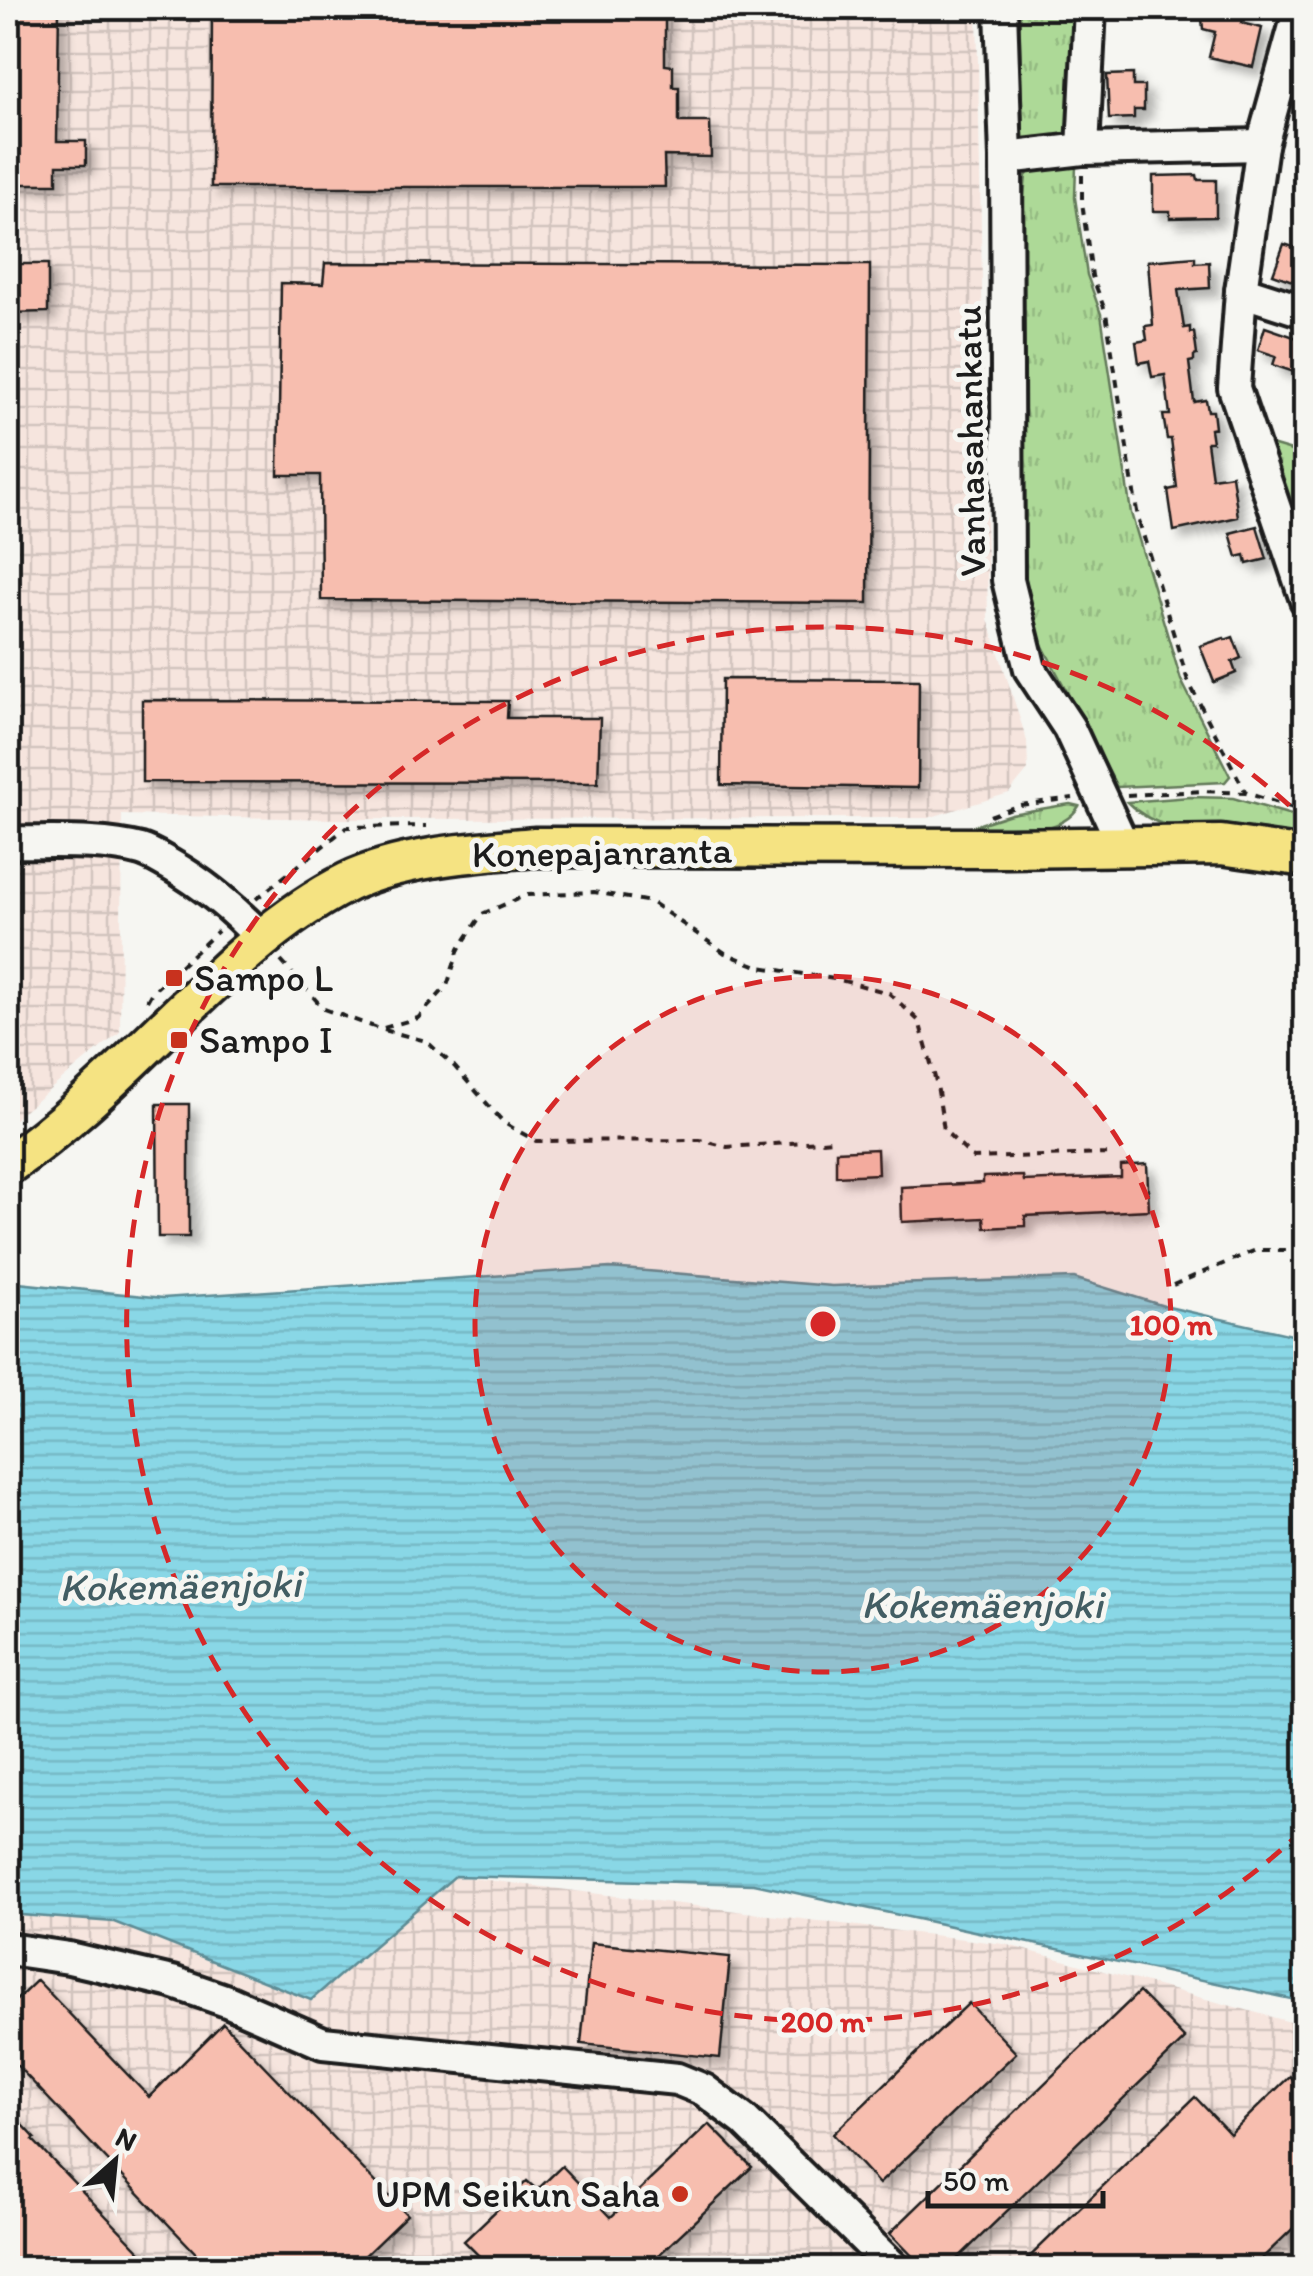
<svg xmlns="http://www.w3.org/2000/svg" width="1313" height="2276" font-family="Itim,sans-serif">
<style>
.industrial{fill:url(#industrial-grid)}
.grass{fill:url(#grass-tufts);stroke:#647a5a;stroke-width:2.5}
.water{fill:url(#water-rules);stroke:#5d8c95;stroke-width:2.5}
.building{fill:#f7beaf;stroke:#1c1c1c;stroke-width:2.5;filter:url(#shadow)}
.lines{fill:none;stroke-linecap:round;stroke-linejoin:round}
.minor-casing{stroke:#1c1c1c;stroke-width:38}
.major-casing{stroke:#1c1c1c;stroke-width:45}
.path{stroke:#1c1c1c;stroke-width:4;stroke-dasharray:8 8;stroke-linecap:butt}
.minor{stroke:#f6f6f2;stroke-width:30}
.major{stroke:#f5e382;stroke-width:38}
.ring{fill:none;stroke:#d62828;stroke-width:5;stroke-dasharray:18 12}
.poi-dot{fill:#c8321e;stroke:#f6f6f2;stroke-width:4}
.labels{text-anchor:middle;stroke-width:10;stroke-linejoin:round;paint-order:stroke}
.street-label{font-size:38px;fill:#1c1c1c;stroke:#f6f6f2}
.poi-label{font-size:38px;fill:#1c1c1c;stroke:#f6f6f2;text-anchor:start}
.water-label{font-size:40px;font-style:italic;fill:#425d63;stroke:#f6f6f2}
.centre{fill:#d62828;stroke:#f6f6f2;stroke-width:5}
.ring-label{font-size:30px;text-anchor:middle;font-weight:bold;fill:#d62828;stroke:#f6f6f2;stroke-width:10;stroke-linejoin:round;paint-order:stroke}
</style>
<defs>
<pattern id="industrial-grid" width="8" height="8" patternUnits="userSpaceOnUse" patternTransform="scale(2.5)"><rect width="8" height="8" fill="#f6e5de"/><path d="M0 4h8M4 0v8" fill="none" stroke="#d2c4be"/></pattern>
<pattern id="grass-tufts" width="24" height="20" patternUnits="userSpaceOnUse" patternTransform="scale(2.5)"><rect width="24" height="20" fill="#add997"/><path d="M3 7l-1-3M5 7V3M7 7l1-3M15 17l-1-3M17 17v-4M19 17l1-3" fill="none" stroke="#94ba82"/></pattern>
<pattern id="water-rules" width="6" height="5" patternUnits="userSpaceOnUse" patternTransform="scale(2.5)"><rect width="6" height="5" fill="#89d7e6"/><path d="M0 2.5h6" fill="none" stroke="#76b8c5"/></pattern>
<filter id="shadow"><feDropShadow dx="8" dy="8" stdDeviation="5" flood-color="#0004"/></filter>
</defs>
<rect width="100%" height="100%" fill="#f6f6f2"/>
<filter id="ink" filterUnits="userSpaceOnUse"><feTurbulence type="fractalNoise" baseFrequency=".01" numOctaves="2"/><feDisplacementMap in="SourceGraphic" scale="20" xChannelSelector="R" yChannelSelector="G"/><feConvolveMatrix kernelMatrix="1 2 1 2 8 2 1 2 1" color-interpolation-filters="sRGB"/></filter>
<g filter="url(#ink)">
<g class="industrial">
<polygon points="8,8 977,8 988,619 1027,741 1028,770 1009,793 928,818 338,819 122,815 120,1032 8,1124"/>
<polygon points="455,1876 1004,1944 1305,2026 1305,2268 8,2268 8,1914 114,1922 311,2000"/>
</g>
<g class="grass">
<polygon points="1019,8 1083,8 1079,134 1023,138"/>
<polygon points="1076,164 1075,198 1087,275 1101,314 1131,513 1181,680 1230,776 1225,782 1117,787 1035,631 1023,564 1023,207 1026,176 1033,167"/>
<polygon points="1268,444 1305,455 1305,553"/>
<path d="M1190,797L1233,798L1305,819V840C1290,836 1274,831 1258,829C1207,823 1168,842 1127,802Z"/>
<path d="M1070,804L1079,806C1059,840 997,830 961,830L1011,814Z"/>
</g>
<polygon class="water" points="610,1268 832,1286 1074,1278 1164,1306 1305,1338 1305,2002 754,1884 455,1876 311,2000 114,1922 8,1914 8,1282 163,1298"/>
<g class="building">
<polygon points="8,8 59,8 57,141 86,141 86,165 57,165 57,184 8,184"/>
<polygon points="212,8 665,8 665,65 673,66 673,87 679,87 679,122 710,122 711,157 664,156 665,187 211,187"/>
<polygon points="1201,8 1237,8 1237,12 1244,14 1242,23 1262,28 1253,67 1209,57 1215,32 1203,29"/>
<polygon points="1133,74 1133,86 1144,86 1144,110 1134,110 1134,118 1109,119 1107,75"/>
<polygon points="1197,175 1198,180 1216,180 1216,217 1170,218 1170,211 1153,211 1153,176"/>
<polygon points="1284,244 1306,251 1306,286 1273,274"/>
<polygon points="1195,257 1195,263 1209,262 1210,288 1178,290 1184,328 1190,327 1190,333 1194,332 1197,355 1194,356 1194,361 1189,362 1194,402 1206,400 1208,411 1213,411 1215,428 1210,429 1212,442 1207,442 1212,478 1232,475 1238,517 1174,531 1168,490 1177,488 1171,439 1167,439 1163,415 1170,415 1165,375 1152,377 1149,361 1139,363 1136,342 1147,340 1145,326 1153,325 1148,261"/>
<polygon points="325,263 870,265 868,603 321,600 320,475 278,475 281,283 323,284"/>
<polygon points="8,264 48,264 48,312 8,313"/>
<polygon points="1265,327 1303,340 1300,350 1306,352 1306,376 1273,365 1276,356 1258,350"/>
<polygon points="1257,526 1267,559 1247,564 1245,555 1237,557 1230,533"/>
<polygon points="1233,637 1241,658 1232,662 1236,673 1214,682 1200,646 1224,638 1225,640"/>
<polygon points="722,679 919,680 918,788 721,785"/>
<polygon points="142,700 508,701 507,718 600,718 598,783 142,782"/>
<polygon points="157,1104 189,1104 189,1237 158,1237"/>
<polygon points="877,1149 878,1174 836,1176 836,1151"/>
<polygon points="1147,1164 1149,1210 1025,1216 1025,1226 985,1228 984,1218 902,1222 901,1187 983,1183 983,1177 1023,1176 1024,1181 1121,1177 1121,1166"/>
<polygon points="591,1943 730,1957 720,2058 581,2044"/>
<polygon points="37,1980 149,2097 223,2023 407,2215 352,2268 210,2268 8,2056 8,2008"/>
<polygon points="1139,1992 1185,2039 948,2268 924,2268 890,2233"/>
<polygon points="969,2003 1016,2053 879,2184 833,2134"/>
<polygon points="1290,2076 1306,2093 1306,2216 1252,2268 1018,2268 1195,2097 1230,2134"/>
<polygon points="8,2109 35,2138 33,2140 156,2268 8,2268"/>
<polygon points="709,2124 752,2167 645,2268 491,2268 464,2241 527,2181 537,2190 562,2166 611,2217"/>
</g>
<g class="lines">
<g class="minor-casing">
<g id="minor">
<polyline points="1001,8 1006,158 1008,580 1030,669 1069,728 1124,847"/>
<polyline points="1090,8 1083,149 1262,145"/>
<polyline points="1300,8 1262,145 1241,291 1234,388 1306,600"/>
<polyline points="1006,158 1083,149"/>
<polyline points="1241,291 1306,312"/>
<path d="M8,842C51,843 98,839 141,850C151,853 160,859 169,864C204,884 234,909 261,938"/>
<polyline points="8,1949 69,1958 172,1982 227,2001 323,2043 677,2079 704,2090 745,2121 894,2268"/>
</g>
</g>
<g class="major-casing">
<path id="major" d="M8,1165C86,1111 149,1040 219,977C258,940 300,906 348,882C403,856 477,852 536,847L1008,848L1221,845L1306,857"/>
</g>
<g class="path">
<polyline points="1082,175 1082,202 1092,276 1106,313 1138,518 1188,681 1246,793"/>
<polyline points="1127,795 1204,791 1246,793 1306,812"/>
<polyline points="990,816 1020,805 1073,798"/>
<polyline points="256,899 347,827 427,826"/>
<polyline points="281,961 324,1009 380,1029 418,1018 447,986 459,949 482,914 527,895 594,892 651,902 725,953 760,967 840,980 889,993 919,1021 937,1085 944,1130 973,1158 1112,1154"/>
<polyline points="147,1001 152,992 218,931"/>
<polyline points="384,1030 426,1041 454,1066 504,1123 536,1141 700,1140 727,1147 835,1140"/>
<polyline points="1173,1285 1256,1250 1306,1250"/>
</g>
<use href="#minor" class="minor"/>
<use href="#major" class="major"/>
</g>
</g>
<circle cx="823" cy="1324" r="348" fill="#d62828" fill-opacity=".12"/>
<g class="ring">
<circle cx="823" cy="1324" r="348"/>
<path d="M1303 1830A697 697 0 1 1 1303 818"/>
</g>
<g class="poi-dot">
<rect x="164" y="968" width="20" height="20" rx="5"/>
<rect x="169" y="1030" width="20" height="20" rx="5"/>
<circle cx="680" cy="2194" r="10"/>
</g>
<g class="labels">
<g class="street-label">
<text transform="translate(970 441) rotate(-91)" y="13">Vanhasahankatu</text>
<text transform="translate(602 852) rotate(-1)" y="13">Konepajanranta</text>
</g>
<g class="poi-label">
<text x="194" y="991">Sampo L</text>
<text x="199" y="1053">Sampo I</text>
<text x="660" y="2207" text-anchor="end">UPM Seikun Saha</text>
</g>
<g class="water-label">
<text transform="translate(180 1585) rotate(-1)" y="14">Kokemäenjoki</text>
<text x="982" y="1618">Kokemäenjoki</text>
</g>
</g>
<circle cx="823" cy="1324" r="15" class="centre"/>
<g class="ring-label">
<text x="1171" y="1335">100 m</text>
<text x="823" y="2032">200 m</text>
</g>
<rect width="1313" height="2276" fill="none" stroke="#f6f6f2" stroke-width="40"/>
<rect x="20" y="20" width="1273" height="2236" fill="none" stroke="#1c1c1c" stroke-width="4" filter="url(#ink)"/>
<g transform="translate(115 2161) rotate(27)" stroke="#f6f6f2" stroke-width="8" paint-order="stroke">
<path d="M0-8L18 38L0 25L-18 38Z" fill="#1c1c1c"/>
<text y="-15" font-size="28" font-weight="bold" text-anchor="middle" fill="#1c1c1c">N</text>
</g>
<path d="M928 2191v15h175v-15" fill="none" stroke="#1c1c1c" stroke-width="5"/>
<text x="943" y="2191" font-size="30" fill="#1c1c1c" stroke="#f6f6f2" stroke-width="8" paint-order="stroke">50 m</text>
</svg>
